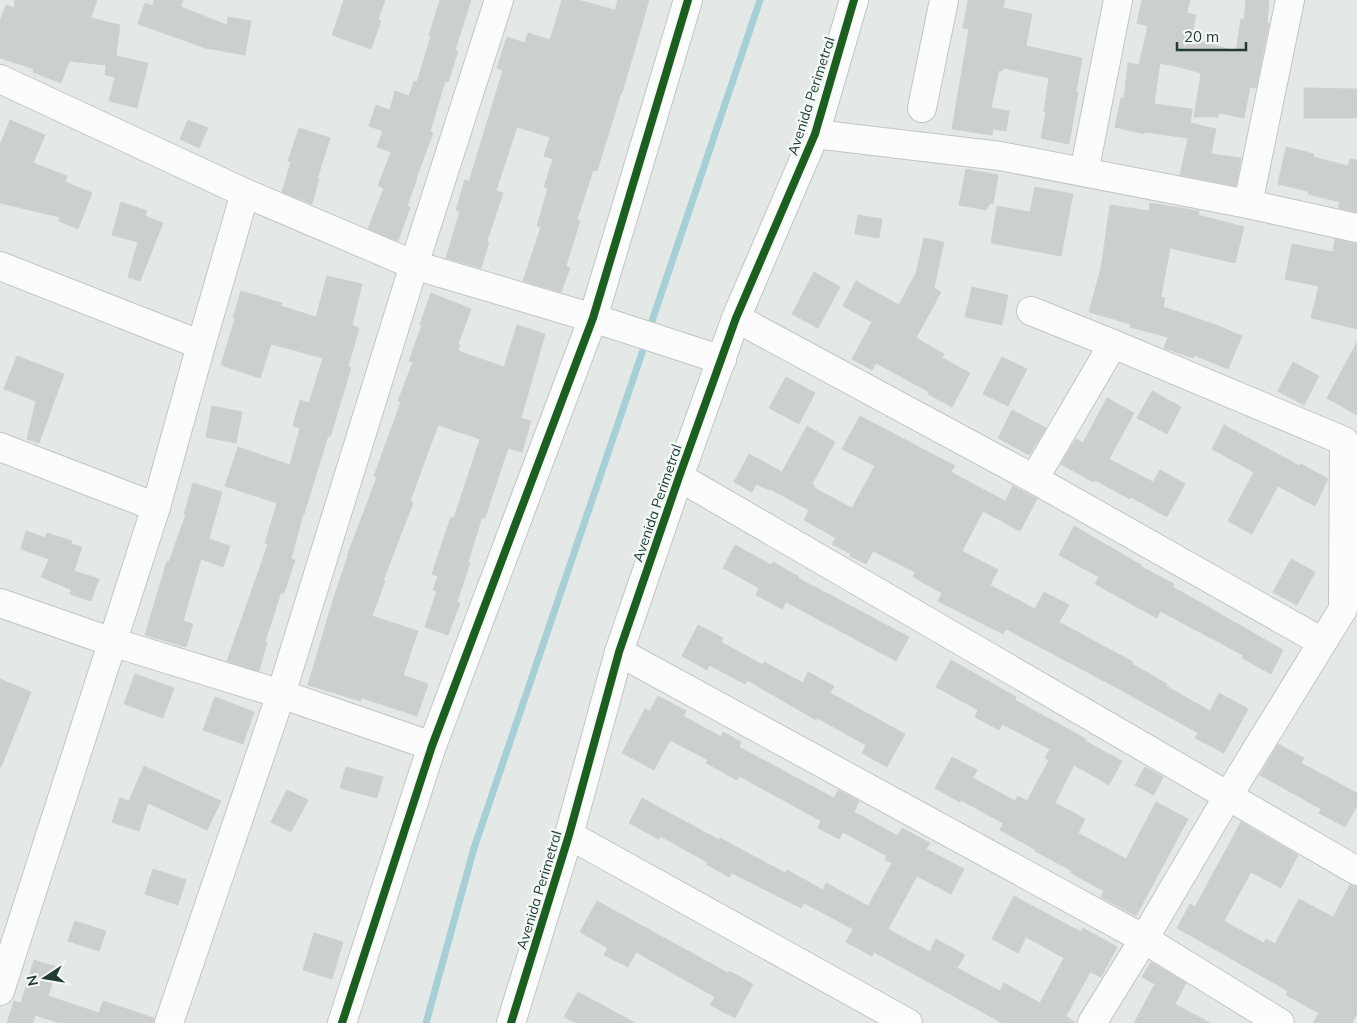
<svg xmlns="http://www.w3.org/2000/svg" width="1357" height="1023" font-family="Mulish,sans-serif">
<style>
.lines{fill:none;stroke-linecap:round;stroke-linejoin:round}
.stream{stroke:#a6cfd6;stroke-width:7}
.building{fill:#cbd0ce;stroke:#cdd2d0}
.minor-casing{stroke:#c1c6c4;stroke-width:30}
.minor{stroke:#fbfcfb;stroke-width:28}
.cycleway-casing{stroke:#f2f8f5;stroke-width:11}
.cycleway{stroke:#1b5e20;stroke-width:8}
.labels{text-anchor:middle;stroke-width:5;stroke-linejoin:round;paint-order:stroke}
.street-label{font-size:14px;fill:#233b34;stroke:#f2f8f5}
</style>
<rect width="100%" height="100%" fill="#e4e9e7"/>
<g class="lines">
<g class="stream">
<polyline points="649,330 760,0"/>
<polyline points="426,1023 474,848 646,341"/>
</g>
</g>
<g class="building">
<polygon points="15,0 97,0 91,18 120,25 116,56 148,63 137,108 109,101 115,77 105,75 106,65 69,61 61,83 33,72 34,69 0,58 0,21 6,5 14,8"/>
<polygon points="154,0 183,0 181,7 227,25 228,17 251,21 245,55 206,48 138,24 145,3 153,6"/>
<polygon points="344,0 385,0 378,20 381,21 371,49 332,35"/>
<polygon points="440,0 471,0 455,50 458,51 448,82 445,81 430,132 433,133 416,178 417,178 407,206 410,207 398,241 368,229 384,188 378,186 391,152 377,147 383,131 369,126 376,105 390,110 395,91 409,96 414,81 417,82 431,36 429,35"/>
<polygon points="562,0 578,0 615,10 618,0 649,0 622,93 621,93 597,171 593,170 577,220 580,221 566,266 570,268 561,292 523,281 541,227 537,226 548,188 544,187 553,159 544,156 550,137 517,127 496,191 503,193 487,241 489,242 481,268 446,258 460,211 456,210 465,180 469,182 503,70 497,68 507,37 525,43 528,33 550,40"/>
<polygon points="968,0 1005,0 1003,8 1032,14 1026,46 1082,58 1076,92 1078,92 1069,144 1041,138 1046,112 1044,112 1049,78 1003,68 1002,71 999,70 991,108 1009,111 1006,131 993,129 992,135 952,129 969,29 963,28"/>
<polygon points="1142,0 1190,0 1187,13 1196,15 1191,39 1236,51 1241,19 1244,20 1246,0 1269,0 1267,23 1269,23 1256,88 1250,87 1244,118 1219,113 1218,117 1194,117 1201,73 1168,64 1168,65 1160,63 1154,104 1192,109 1189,133 1191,123 1216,129 1211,154 1241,158 1236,186 1180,175 1188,138 1144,132 1144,134 1115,127 1121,98 1124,99 1128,63 1139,65 1148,26 1137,23"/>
<polygon points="1304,88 1357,89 1357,118 1304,118"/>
<polygon points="10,120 45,135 33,163 67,176 65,182 92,193 78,229 59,221 60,217 0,203 0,145"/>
<polygon points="188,120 208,128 199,148 180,139"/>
<polygon points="299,128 330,138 317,179 319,179 312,204 282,192 291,162 288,161"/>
<polygon points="1286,147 1314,154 1313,157 1348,166 1350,159 1357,160 1357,212 1338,208 1340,202 1308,194 1308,191 1278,184"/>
<polygon points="966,169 998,175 993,204 990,203 986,210 959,205"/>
<polygon points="1035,187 1073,194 1061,256 991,243 997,206 1030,212"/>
<polygon points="121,202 147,211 145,216 163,223 140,281 128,277 138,242 112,235"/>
<polygon points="1150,203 1199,211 1198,215 1244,227 1235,263 1170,248 1161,297 1165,298 1163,307 1216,325 1242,336 1228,369 1194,355 1193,358 1164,348 1168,337 1130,327 1131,324 1089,312 1101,268 1110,205 1149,211"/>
<polygon points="858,215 882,219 879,238 855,234"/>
<polygon points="924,238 944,242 934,288 941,292 916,338 944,354 942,358 970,373 952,407 928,394 929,392 876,363 872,370 852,359 872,322 843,306 856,281 899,305 916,273"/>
<polygon points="1335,239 1357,243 1357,329 1311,318 1319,286 1285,279 1292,244 1333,252"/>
<polygon points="814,272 840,287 818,328 792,314"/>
<polygon points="327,276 362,284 352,325 359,328 348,367 351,368 330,437 328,436 304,514 303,514 291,559 295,560 284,593 281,592 265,642 267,642 259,671 227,661 268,544 265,543 277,503 225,486 238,447 290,465 300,428 293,426 300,400 309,403 323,358 271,344 260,378 221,365 235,319 233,318 241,291 282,303 281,306 316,317"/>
<polygon points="972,287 1008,295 1002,325 965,317"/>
<polygon points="431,293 471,309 458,344 460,345 458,351 504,367 517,325 545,334 521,418 531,421 522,452 508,448 485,518 482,517 468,562 470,563 457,602 460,603 448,635 425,627 437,591 433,590 438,576 432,574 451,517 454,518 480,439 438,425 410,501 413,503 383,581 385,581 372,616 418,631 403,675 428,684 417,716 362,698 361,701 308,685 334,597 348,556 347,556 377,477 374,476 401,402 398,401 413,362 409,361 422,325 420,324"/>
<polygon points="1357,342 1357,415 1327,398"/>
<polygon points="17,356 64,374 39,443 27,439 36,401 4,389"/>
<polygon points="1002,357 1027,369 1008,406 983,394"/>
<polygon points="1293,362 1319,376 1304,405 1278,391"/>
<polygon points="786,377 815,393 799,424 769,408"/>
<polygon points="1152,391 1181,407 1167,434 1137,418"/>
<polygon points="1107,398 1134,413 1109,459 1153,482 1160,470 1185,484 1167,517 1131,497 1130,499 1095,480 1093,482 1061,464 1076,439 1083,443"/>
<polygon points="212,406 242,412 236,443 206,437"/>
<polygon points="1012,410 1046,428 1029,455 998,438"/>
<polygon points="860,416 955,466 951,472 1005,501 1013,486 1037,499 1020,531 983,511 962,551 998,570 990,585 1035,609 1044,592 1069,605 1059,622 1133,662 1132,664 1167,684 1166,686 1210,711 1219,693 1248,709 1224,753 1195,738 1198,733 1119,689 1006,629 1003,634 938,601 942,593 913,577 915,572 873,551 866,564 850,556 851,554 832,544 836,538 804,520 809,510 770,489 769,490 756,484 752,492 734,482 749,454 782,472 807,426 835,442 812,484 815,486 814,488 852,508 875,466 842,449"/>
<polygon points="1224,425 1300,466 1301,464 1328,479 1315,506 1278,486 1252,534 1228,521 1254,472 1212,449"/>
<polygon points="193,483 222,492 209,539 230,546 223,567 201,559 183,621 193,624 186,647 145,635 167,561 169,562 186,514 184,514"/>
<polygon points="1074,526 1141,565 1140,566 1174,584 1173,587 1283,650 1271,674 1242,658 1243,655 1160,611 1157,618 1095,584 1099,577 1059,555"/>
<polygon points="26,531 46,538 47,533 72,541 71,544 82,547 74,571 99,579 91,601 70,594 72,590 41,577 49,559 21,549"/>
<polygon points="735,545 771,565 773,562 799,577 798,578 909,637 896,661 786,602 782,609 756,595 759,588 723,568"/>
<polygon points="1291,559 1315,572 1297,605 1273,592"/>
<polygon points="698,625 723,638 721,642 763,665 764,662 803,683 808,672 834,686 830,693 905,734 887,767 862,753 866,745 817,718 816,720 747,680 745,684 709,665 707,670 682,656"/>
<polygon points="951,660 1016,697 1015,700 1086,739 1085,741 1122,761 1109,785 1074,765 1055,803 1085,819 1078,833 1126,859 1156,802 1188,819 1136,916 1101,897 1104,891 1071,873 1072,871 1035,851 1036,850 1000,830 1003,823 961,800 960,802 935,788 952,757 977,770 973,778 1015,801 1018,796 1027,801 1049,760 1045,758 1050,749 1002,724 999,730 975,717 978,710 936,687"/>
<polygon points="135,674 174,688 163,718 124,704"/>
<polygon points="0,679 31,692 1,767 0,767"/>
<polygon points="658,696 686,711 683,716 721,737 723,732 741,742 739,747 834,798 838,790 859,801 854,812 898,836 902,828 930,843 926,849 964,869 951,894 917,876 888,929 930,952 936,939 965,955 957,968 1000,991 1004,983 1040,1003 1064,958 1026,937 1018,953 992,939 1014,896 1081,932 1083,928 1117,947 1101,977 1090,972 1066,1016 1076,1023 1002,1023 874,952 872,956 846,942 853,929 804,903 801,908 732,873 729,877 706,864 707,862 660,836 659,839 629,823 642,798 719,840 720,838 785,873 787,870 823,890 826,883 868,906 892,863 885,860 887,856 843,832 839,839 818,828 821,821 739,776 737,780 706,763 708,760 670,740 654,770 622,753 645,709 650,711"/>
<polygon points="215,697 254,712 243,744 203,730"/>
<polygon points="1278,744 1304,758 1301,763 1357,793 1357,806 1345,827 1319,813 1321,809 1260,775"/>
<polygon points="144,766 221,801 207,830 148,803 139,831 112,822 120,798 129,801"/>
<polygon points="346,767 383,777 377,798 340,788"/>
<polygon points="1145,767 1163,777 1154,795 1135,785"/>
<polygon points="287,790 308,800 291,832 271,822"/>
<polygon points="1241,822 1298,855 1281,888 1251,872 1224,921 1264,943 1266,939 1275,944 1299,899 1333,917 1350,885 1357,887 1357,1014 1352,1023 1313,1023 1319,1013 1286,995 1288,991 1177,928 1190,904 1195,907"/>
<polygon points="153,869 186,880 178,905 145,894"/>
<polygon points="597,901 728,973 729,971 753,984 735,1018 710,1005 715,997 636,952 628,967 604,955 608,948 580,932"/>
<polygon points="75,921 106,931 99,951 68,941"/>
<polygon points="314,933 343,942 332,979 303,970"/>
<polygon points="34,960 57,967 48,996 99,1013 103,1001 154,1018 154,1023 60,1023 35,1015 33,1023 7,1023 14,1001 21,1003"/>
<polygon points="1151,962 1186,983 1175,1004 1210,1023 1134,1023 1155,984 1142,977"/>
<polygon points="578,992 635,1023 576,1023 564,1017"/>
</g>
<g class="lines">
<g class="minor-casing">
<g id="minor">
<polyline points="0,79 245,193 414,265 593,318 722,360"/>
<polyline points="922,108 944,0"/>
<polyline points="815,134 1000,156 1248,204 1357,228"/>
<polyline points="1084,172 1118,0"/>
<polyline points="1248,204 1290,0"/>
<polyline points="0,266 201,345"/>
<polyline points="1031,311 1113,344 1344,441 1343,609 1228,796 1144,939 1092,1023"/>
<polyline points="736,318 1034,479 1322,642"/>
<polyline points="0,447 156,507"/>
<polyline points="679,477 1357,871"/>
<polyline points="1034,479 1113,344"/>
<polyline points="0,603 112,642 281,694 432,746"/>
<polyline points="619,652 1144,939 1280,1023"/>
<polyline points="569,835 908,1023"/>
<polyline points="0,991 156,507 201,345 245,193"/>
<polyline points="169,1023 281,694 414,265 499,0"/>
<polyline points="342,1023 432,746 593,318 688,0"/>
<polyline points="511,1023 569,835 619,652 679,477 736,318 815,134 854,0"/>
</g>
</g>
<use href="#minor" class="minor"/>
<g class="cycleway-casing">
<g id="cycleway">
<polyline points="342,1023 432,746 593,318 688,0"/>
<polyline points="511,1023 569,835 619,652 679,477 736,318 815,134 854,0"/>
</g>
</g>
<use href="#cycleway" class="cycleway"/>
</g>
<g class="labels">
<g class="street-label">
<text transform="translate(811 96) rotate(-72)" y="5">Avenida Perimetral</text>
<text transform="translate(657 503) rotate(-71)" y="5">Avenida Perimetral</text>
<text transform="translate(539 890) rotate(-73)" y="5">Avenida Perimetral</text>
</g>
</g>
<g transform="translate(45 978) rotate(258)" stroke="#f2f8f5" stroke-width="4" paint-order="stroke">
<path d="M0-4L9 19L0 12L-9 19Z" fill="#233b34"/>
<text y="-8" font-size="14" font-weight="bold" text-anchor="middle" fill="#233b34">N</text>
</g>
<path d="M1177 42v8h69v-8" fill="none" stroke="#233b34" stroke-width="2.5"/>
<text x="1184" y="42" font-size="15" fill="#233b34" stroke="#f2f8f5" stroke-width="4" paint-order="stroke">20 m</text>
</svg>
